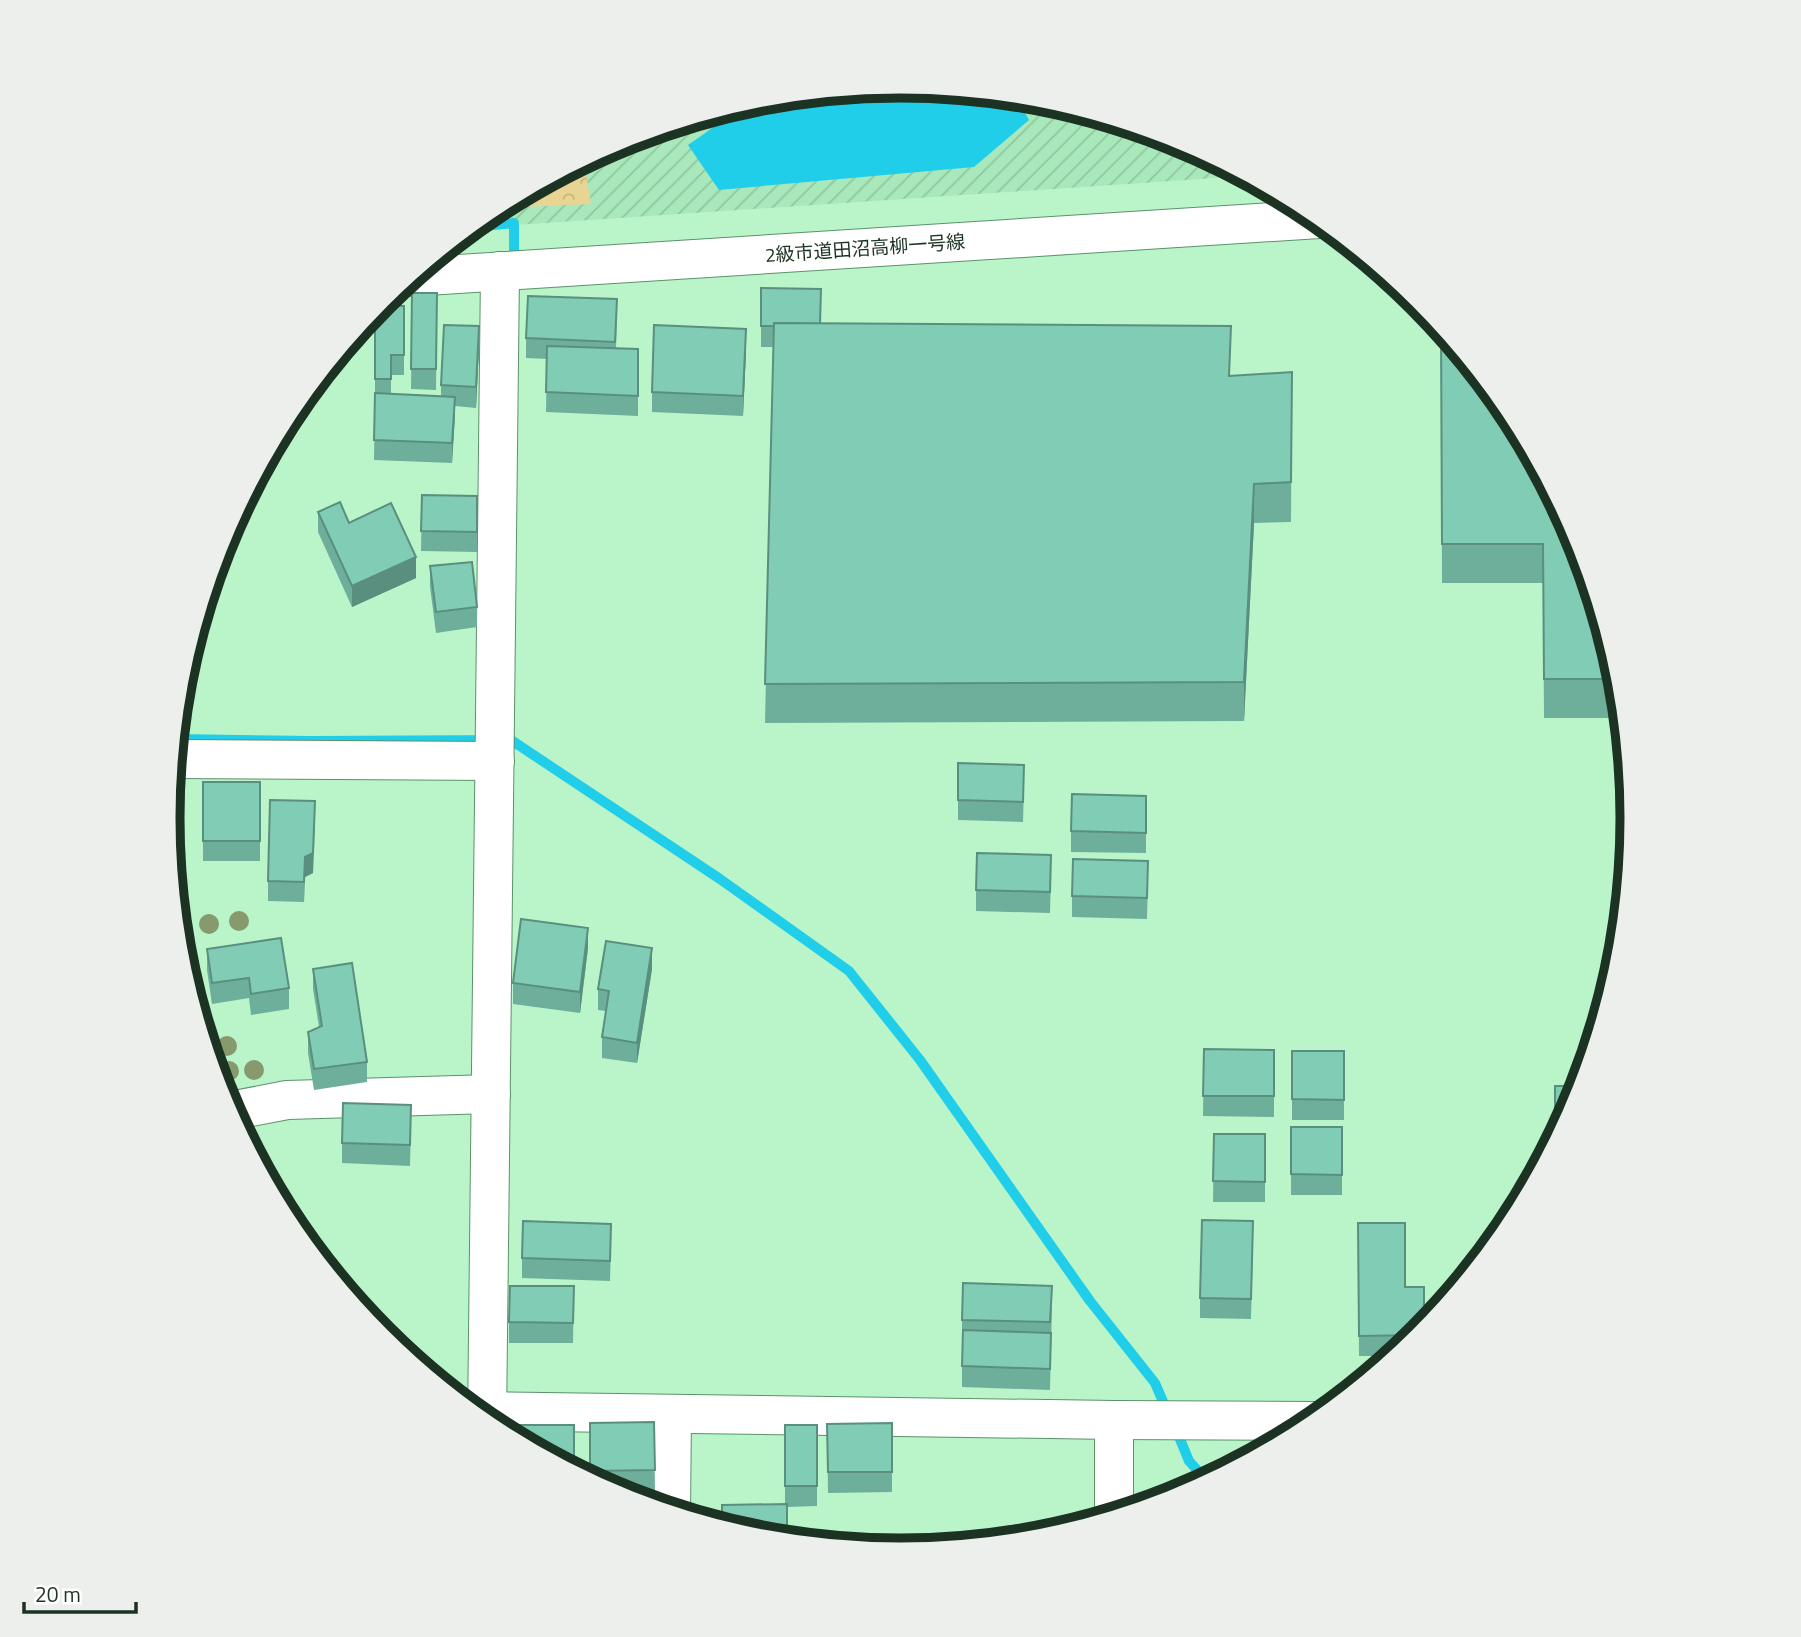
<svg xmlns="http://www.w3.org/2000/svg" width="1801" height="1637" font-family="'Titillium Web','Noto Sans JP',sans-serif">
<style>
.industrial{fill:url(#industrial-furrows)}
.forest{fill:url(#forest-crowns)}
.water{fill:#20ceea}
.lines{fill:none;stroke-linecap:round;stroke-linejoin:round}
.stream{stroke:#20ceea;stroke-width:10}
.minor-casing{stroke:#5b926b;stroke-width:40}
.minor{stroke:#fff;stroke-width:38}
.tree{fill:#869a6e}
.wall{fill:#6eaf9c}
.shaded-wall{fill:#5a8f7f}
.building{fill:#80ccb5;stroke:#5a8f7f;stroke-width:2}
.labels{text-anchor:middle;stroke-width:7;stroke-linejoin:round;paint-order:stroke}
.street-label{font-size:19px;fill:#1c3323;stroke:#fff}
.rim{fill:none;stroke:#1c3323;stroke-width:9}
</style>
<defs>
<pattern id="industrial-furrows" width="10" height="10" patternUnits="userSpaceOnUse" patternTransform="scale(1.75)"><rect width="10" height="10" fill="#a8e8ba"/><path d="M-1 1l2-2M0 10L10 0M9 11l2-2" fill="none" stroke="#90c7a0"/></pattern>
<pattern id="forest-crowns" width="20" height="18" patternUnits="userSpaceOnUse" patternTransform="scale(1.75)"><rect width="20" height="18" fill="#e8d493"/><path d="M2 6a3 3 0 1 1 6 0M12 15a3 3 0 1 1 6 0" fill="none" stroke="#c6b67e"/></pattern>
</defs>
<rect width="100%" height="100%" fill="#baf5ca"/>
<polygon class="industrial" points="901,86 1044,100 1181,142 1246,176 471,228 494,209 620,141 758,100"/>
<polygon class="forest" points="574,166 585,167 591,204 495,208"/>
<polygon class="water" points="901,86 1016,97 1029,120 974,167 719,190 688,145 750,102 758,100"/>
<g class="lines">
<g class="stream">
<polyline points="472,227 514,223 514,264"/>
<polyline points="176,739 310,741 511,740 720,879 849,971 920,1060 1090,1301 1155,1383 1168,1413"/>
<polyline points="1175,1427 1189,1461 1207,1481"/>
</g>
<g class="minor-casing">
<g id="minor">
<polyline points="411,277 1319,219"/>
<polyline points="174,759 495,761"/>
<polyline points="230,1111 287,1100 491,1094"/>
<polyline points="474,1411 1114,1420 1316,1421"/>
<polyline points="1114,1420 1114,1516"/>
<polyline points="487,1423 500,271"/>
<polyline points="671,1511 672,1415"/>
</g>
</g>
<use href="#minor" class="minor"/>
</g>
<g class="tree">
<circle cx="239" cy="921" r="10"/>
<circle cx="209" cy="924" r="10"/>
<circle cx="227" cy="1046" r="10"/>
<circle cx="254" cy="1070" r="10"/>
<circle cx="229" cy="1071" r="10"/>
</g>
<g class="wall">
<polygon points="761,288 820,324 1230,376 1292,372 1291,522 1254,523 1244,721 765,723 773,347 761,347"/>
<polygon points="412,293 437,293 436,390 411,389"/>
<polygon points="404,306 404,375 391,375 391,394 441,396 441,385 479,347 476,408 455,406 452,463 374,460 375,400 375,309"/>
<polygon points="617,319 616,348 638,349 638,416 546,412 547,359 526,358 526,338"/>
<polygon points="1441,328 1619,676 1623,718 1544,718 1543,583 1442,583"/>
<polygon points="746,349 743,416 652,412 652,392"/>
<polygon points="422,495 477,496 477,552 421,551"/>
<polygon points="318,512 349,523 416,578 352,607 318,532"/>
<polygon points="430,566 477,607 477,627 436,633 430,587"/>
<polygon points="958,763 1024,786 1023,822 958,820"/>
<rect x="203" y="782" width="57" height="79"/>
<polygon points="1146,796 1146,853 1071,852 1071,831"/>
<polygon points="315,822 313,873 305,877 304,902 268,901 268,881"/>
<polygon points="1051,876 1050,913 976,911 976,890"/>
<polygon points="1148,882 1147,919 1072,917 1072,896"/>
<polygon points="588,948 580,1013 513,1004 513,983"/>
<polygon points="207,949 289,988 289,1009 251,1015 249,998 212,1004 207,970"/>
<polygon points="313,969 367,1062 367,1082 314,1090 308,1053 308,1032 319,1027 313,989"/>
<polygon points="652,969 637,1063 602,1058 602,1037 606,1011 598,1010 598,989"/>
<polygon points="1204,1049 1274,1050 1274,1117 1203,1116"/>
<rect x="1292" y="1051" width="52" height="69"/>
<polygon points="411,1126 410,1166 342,1163 342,1143"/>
<rect x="1291" y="1127" width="51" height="68"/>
<polygon points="1214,1134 1265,1134 1265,1202 1213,1202"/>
<polygon points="1358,1223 1405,1287 1424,1330 1418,1337 1395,1356 1359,1356"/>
<polygon points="1253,1242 1251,1319 1200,1318 1200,1298"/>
<polygon points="611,1245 610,1281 522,1278 522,1258"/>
<polygon points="574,1286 573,1343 509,1343 509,1322"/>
<polygon points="1052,1306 1050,1390 962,1387 962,1320"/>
<polygon points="654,1422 655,1491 612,1491 590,1480 590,1423"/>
<polygon points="892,1423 892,1492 828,1493 827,1424"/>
<polygon points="785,1425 817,1425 817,1506 787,1507 785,1504"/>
</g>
<g class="shaded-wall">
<polygon points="479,326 479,347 476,408 476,387"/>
<polygon points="746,329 746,349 743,416 743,396"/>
<polygon points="455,397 455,417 452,463 452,443"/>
<polygon points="1254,484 1254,523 1244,721 1244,682"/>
<polygon points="416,557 416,578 352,607 352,586"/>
<polygon points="315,801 313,873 305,877 304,902 305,857"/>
<polygon points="588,928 588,948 580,1013 580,992"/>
<polygon points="652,948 652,969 637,1063 637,1043"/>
</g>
<g class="building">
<polygon points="761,288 821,289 820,324 774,323 774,326 761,326"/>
<polygon points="412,293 437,293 436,369 411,369"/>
<polygon points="528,296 617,299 615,342 526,338"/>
<polygon points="378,305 404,306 404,355 391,355 391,379 375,379 375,309"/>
<polygon points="774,323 1231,326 1229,376 1292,372 1291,482 1254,484 1244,682 765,684"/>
<polygon points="444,325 479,326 476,387 441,385"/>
<polygon points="654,325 746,329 743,396 652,392"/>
<polygon points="1441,328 1510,412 1578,538 1620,679 1544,679 1543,544 1442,544"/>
<polygon points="547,346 638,349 638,396 546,392"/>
<polygon points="375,393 455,397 452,443 374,440"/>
<polygon points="422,495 477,496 477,532 421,531"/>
<polygon points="340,502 349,523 391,503 416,557 352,586 318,512"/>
<polygon points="472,562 477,607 436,612 430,566"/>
<polygon points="958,763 1024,765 1023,802 958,800"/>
<rect x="203" y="782" width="57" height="59"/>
<polygon points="1072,794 1146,796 1146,833 1071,831"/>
<polygon points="270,800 315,801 313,853 305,857 304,882 268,881"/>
<polygon points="977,853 1051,855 1050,892 976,890"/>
<polygon points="1073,859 1148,861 1147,898 1072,896"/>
<polygon points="521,919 588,928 580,992 513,983"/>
<polygon points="281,938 289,988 251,994 249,978 212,983 207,949"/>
<polygon points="606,941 652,948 637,1043 602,1037 609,991 598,989"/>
<polygon points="352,963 367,1062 314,1069 308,1032 322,1026 313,969"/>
<polygon points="1204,1049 1274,1050 1274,1096 1203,1096"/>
<polygon points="1292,1051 1344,1051 1344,1100 1292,1099"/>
<polygon points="1555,1086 1581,1086 1577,1099 1558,1134 1555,1134"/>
<polygon points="343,1103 411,1105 410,1145 342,1143"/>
<polygon points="1291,1127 1342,1127 1342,1175 1291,1174"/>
<polygon points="1214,1134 1265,1134 1265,1182 1213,1181"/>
<polygon points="1202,1220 1253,1221 1251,1299 1200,1298"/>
<polygon points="523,1221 611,1224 610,1261 522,1258"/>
<polygon points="1358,1223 1405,1223 1405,1287 1424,1287 1424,1330 1420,1335 1359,1336"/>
<polygon points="1450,1279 1466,1279 1450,1299"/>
<polygon points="963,1283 1052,1286 1050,1322 962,1320"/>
<polygon points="510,1286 574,1286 573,1323 509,1322"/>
<polygon points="963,1330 1051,1333 1050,1369 962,1366"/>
<polygon points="654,1422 655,1470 590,1471 590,1423"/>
<polygon points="892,1423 892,1472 828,1472 827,1424"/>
<polygon points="509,1425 574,1425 574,1471 509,1436"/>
<rect x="785" y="1425" width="32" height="61"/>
<polygon points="787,1504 787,1540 757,1537 722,1526 722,1505"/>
</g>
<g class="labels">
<g class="street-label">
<text transform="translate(865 248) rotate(-4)" y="7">2級市道田沼高柳一号線</text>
</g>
</g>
<path d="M0 0H1801V1637H0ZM180 818a720 720 0 1 1 1440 0a720 720 0 1 1-1440 0Z" fill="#edefed" fill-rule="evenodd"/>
<path class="rim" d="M180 818a720 720 0 1 1 1440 0a720 720 0 1 1-1440 0Z"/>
<path d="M24 1602v10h112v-10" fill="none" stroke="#1c3323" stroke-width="3.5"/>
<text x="35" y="1602" font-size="21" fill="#1c3323" stroke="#ffffff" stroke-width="5" paint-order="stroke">20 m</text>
</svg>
